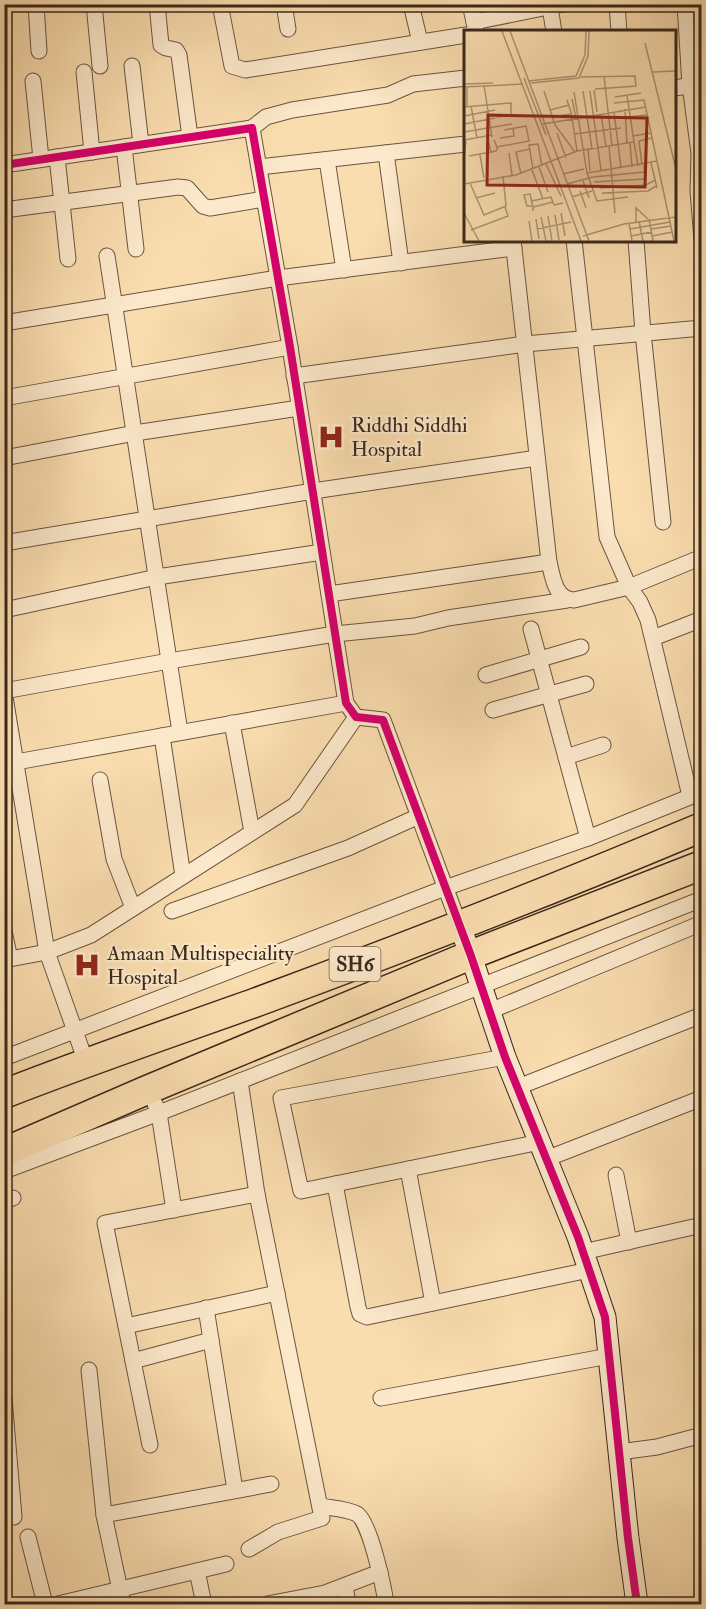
<svg xmlns="http://www.w3.org/2000/svg" width="706" height="1609" font-family="'IM FELL Double Pica',serif">
<style>
.lines{fill:none;stroke-linecap:round;stroke-linejoin:round}
.street-casing{stroke:#6a5540;stroke-width:17}
.secondary-casing{stroke:#3a281b;stroke-width:23}
.highway-casing{stroke:#3a281b;stroke-width:31}
.street{stroke:#fce9cb;stroke-width:15}
.secondary{stroke:#fce9cb;stroke-width:21}
.highway{stroke:#faddaf;stroke-width:28}
.cycleway-casing{stroke:#fce9cb;stroke-width:11}
.cycleway{stroke:#d6006c;stroke-width:8}
.labels{text-anchor:middle;stroke-width:4.5;stroke-linejoin:round;paint-order:stroke}
.shield{fill:#fce9cb;stroke:#746250;stroke-width:1.5}
.shield-label{font-size:20px;font-weight:bold;fill:#3a281b}
.poi-label{font-size:21px;fill:#3a281b;stroke:#fce9cb;text-anchor:start}
.inset-road{fill:none;stroke:#ad9574;stroke-width:1.5}
.view{fill:#8f2418;fill-opacity:0.15;stroke:#8f2418;stroke-width:3}
.inset-edge{fill:none;stroke:#3a281b;stroke-width:3}
</style>
<rect width="100%" height="100%" fill="#faddaf"/>
<filter id="stains"><feTurbulence type="fractalNoise" baseFrequency=".00333" numOctaves="4"/><feColorMatrix values="0 0 0 0 .2 0 0 0 0 .09 0 0 0 0 .02 0 0 0 .5 -.17"/></filter>
<radialGradient id="worn" r=".72"><stop offset=".6" stop-color="#630" stop-opacity="0"/><stop offset="1" stop-color="#630" stop-opacity=".3"/></radialGradient>
<g class="lines">
<g class="street-casing">
<g id="street">
<polyline points="36,4 39,51"/>
<polyline points="94,4 100,66"/>
<polyline points="157,4 161,45 166,48 176,50 179,55 190,137"/>
<polyline points="220,4 232,66 245,70 466,35"/>
<polyline points="284,4 288,29"/>
<polyline points="411,4 420,42"/>
<polyline points="470,4 476,31"/>
<polyline points="617,4 619,32"/>
<polyline points="685,4 690,85 699,153 698,191 702,240"/>
<polyline points="550,7 554,32"/>
<polyline points="474,22 563,4"/>
<polyline points="132,66 141,144"/>
<polyline points="84,72 92,152"/>
<polyline points="33,81 41,159"/>
<polyline points="674,88 702,84"/>
<polyline points="252,128 266,117 292,110 388,95 413,84 466,78"/>
<polyline points="124,147 136,249"/>
<polyline points="386,153 401,263"/>
<polyline points="57,157 68,259"/>
<polyline points="327,160 344,270"/>
<polyline points="4,165 252,128 290,347 346,703 356,717 383,720 459,924"/>
<polyline points="259,167 466,144"/>
<polyline points="4,210 178,187 187,188 203,206 210,208 264,199"/>
<path d="M513,240L549,562C553,578 555,599 574,600L629,587L702,557"/>
<polyline points="574,240 607,537 629,587 640,602 648,620 690,796"/>
<polyline points="636,240 643,333 663,522"/>
<polyline points="107,256 180,732"/>
<polyline points="4,323 278,278 514,248"/>
<polyline points="294,376 525,344 702,328"/>
<polyline points="4,398 290,347"/>
<polyline points="4,458 135,433 299,408"/>
<polyline points="4,543 313,491 537,458"/>
<polyline points="329,594 549,562"/>
<polyline points="4,610 157,577 322,552"/>
<polyline points="531,629 588,838"/>
<polyline points="653,638 702,619"/>
<polyline points="486,675 581,647"/>
<polyline points="4,691 169,661 335,634 415,626 448,618 567,600"/>
<polyline points="4,691 47,952 86,1062"/>
<polyline points="493,710 586,684"/>
<polyline points="232,723 252,832"/>
<polyline points="162,736 183,876"/>
<polyline points="566,757 603,745"/>
<polyline points="16,762 346,703"/>
<polyline points="100,780 114,859 133,908"/>
<polyline points="172,911 348,848 419,816"/>
<polyline points="4,931 10,959"/>
<polyline points="4,960 47,952 91,935 295,805 356,717"/>
<polyline points="490,1011 702,923"/>
<polyline points="505,1057 281,1098 301,1191 540,1142"/>
<polyline points="4,1058 445,888 588,838 702,792"/>
<polyline points="240,1081 257,1194"/>
<polyline points="518,1087 702,1015"/>
<polyline points="155,1104 159,1113 174,1210"/>
<polyline points="546,1159 702,1098"/>
<polyline points="408,1169 433,1303"/>
<polyline points="4,1171 159,1113 702,899"/>
<polyline points="616,1175 629,1242"/>
<polyline points="335,1184 358,1307 360,1314 367,1317 589,1270"/>
<polyline points="4,1201 13,1198"/>
<polyline points="583,1252 702,1225"/>
<polyline points="206,1308 211,1340"/>
<polyline points="126,1326 277,1293"/>
<polyline points="133,1361 211,1340 235,1490"/>
<polyline points="89,1370 104,1515 123,1604"/>
<polyline points="4,1398 14,1517"/>
<polyline points="381,1398 609,1356"/>
<polyline points="150,1445 105,1223 257,1194 322,1518 278,1532 249,1549"/>
<polyline points="619,1452 657,1447 702,1435"/>
<path d="M320,1506C331,1508 348,1509 357,1514C370,1522 384,1588 386,1604"/>
<polyline points="104,1515 271,1484"/>
<polyline points="28,1537 45,1604"/>
<polyline points="197,1571 204,1604"/>
<polyline points="345,1586 348,1604"/>
<polyline points="58,1604 226,1564"/>
<polyline points="267,1604 325,1593 380,1572"/>
</g>
</g>
<g class="secondary-casing">
<polyline id="secondary" points="459,924 471,956 505,1057 578,1237 605,1317 628,1538 637,1604"/>
</g>
<g class="highway-casing">
<g id="highway">
<path d="M4,1094C88,1061 173,1032 257,1002C406,947 555,889 702,827"/>
<polyline points="4,1152 147,1090 478,952 702,865"/>
</g>
</g>
<use href="#street" class="street"/>
<use href="#secondary" class="secondary"/>
<use href="#highway" class="highway"/>
<g class="cycleway-casing">
<polyline id="cycleway" points="4,165 252,128 290,347 346,703 356,717 383,720 471,956 505,1057 578,1237 605,1317 628,1538 637,1604"/>
</g>
<use href="#cycleway" class="cycleway"/>
</g>
<defs>
<g id="hospital-bare" transform="scale(2.07)"><path d="M-5-5h3v3.5h4V-5h3V5h-3V1.5h-4V5h-3Z" fill="#8f2418" stroke="#fce9cb" stroke-width="2.5" paint-order="stroke"/></g>
</defs>
<g fill-rule="evenodd">
<use href="#hospital-bare" x="331" y="437"/>
<use href="#hospital-bare" x="87" y="965"/>
</g>
<g class="labels">
<rect class="shield" x="329.5" y="947" width="51" height="34" rx="4.5"/>
<g class="shield-label">
<text x="355" y="971">SH6</text>
</g>
<g class="poi-label">
<text x="351" y="432">Riddhi Siddhi<tspan x="351" dy="24">Hospital</tspan></text>
<text x="107" y="960">Amaan Multispeciality<tspan x="107" dy="24">Hospital</tspan></text>
</g>
</g>
<g transform="translate(464 30)">
<rect width="212" height="212" fill="#faddaf"/>
<path class="inset-road" d="M38,1L117,211M46,1L125,211M181,13L212,139M189,42L212,41M140,46L148,116M117,47L171,46L172,56L131,59M60,48L82,105M64,51L112,46L121,25L122,1M67,53L115,48L124,26L125,1M0,54L29,53M20,55L28,107M0,57L59,54M3,57V76M130,60L133,82M80,61L91,95L111,122M119,61L128,119M126,61L137,140M110,62L123,143M151,67L177,63M108,69L112,88M103,70L109,88M150,73L180,70L210,211M7,76L13,108M0,77L47,73V85L33,87M161,79L163,114M86,80L105,75M150,82L157,138M137,84L142,117M0,86L31,80M88,87L107,84M108,88L113,121M155,88L183,85M0,94L31,88M79,94L182,77M0,102L48,94M93,103L102,128M110,104L157,98M23,105L27,123M169,106L187,103M36,108L50,106L49,99M0,110L28,105M30,110L33,117L65,111L62,96L40,100M170,112L174,136M166,113L168,137M145,116L151,183M124,119L126,141M45,123L48,145M16,125L20,148M5,126L32,121L34,117M0,129L2,110M187,133L193,158M82,134L97,166M178,135L175,111L188,108M75,137L84,162M69,139L65,115L74,114L78,136M68,140L79,169M57,144L52,122L66,119M99,144L120,139M119,151L125,168M130,152L181,149L180,135M6,153L20,185L42,176L39,146M0,154L52,145L113,121L170,112L163,65M103,154L129,147L181,142M136,158L182,155L191,150M116,161L122,178M138,163L184,161L192,156M108,167L128,161M164,167L133,171L123,143L193,131M12,168L31,163M67,171L87,167L90,175L99,173M68,176H63L60,165L66,164L69,177V181M69,177L89,172M0,183L15,211M97,183L101,206M91,185L95,210M84,186L88,211M77,187L82,211M72,189L75,209M185,189L189,211M65,191L68,211M175,191L179,211M172,192V178L184,189M165,193L168,211M73,199L107,192M166,199L206,192M187,199L207,196M7,200L44,186L41,177M119,206L160,194L212,187M167,206L188,202M188,206L208,202"/>
<path class="view" d="M24,85L183,88L181,157L23,155Z"/>
<rect width="212" height="212" class="inset-edge"/>
</g>
<rect width="706" height="1609" fill="none" stroke="#faddaf" stroke-width="24"/>
<rect x="6" y="6" width="694" height="1597" fill="none" stroke="#3a281b" stroke-width="3"/>
<rect x="12" y="12" width="682" height="1585" fill="none" stroke="#3a281b" stroke-width="1.5"/>
<rect width="100%" height="100%" filter="url(#stains)"/>
<rect width="100%" height="100%" fill="url(#worn)"/>
</svg>
